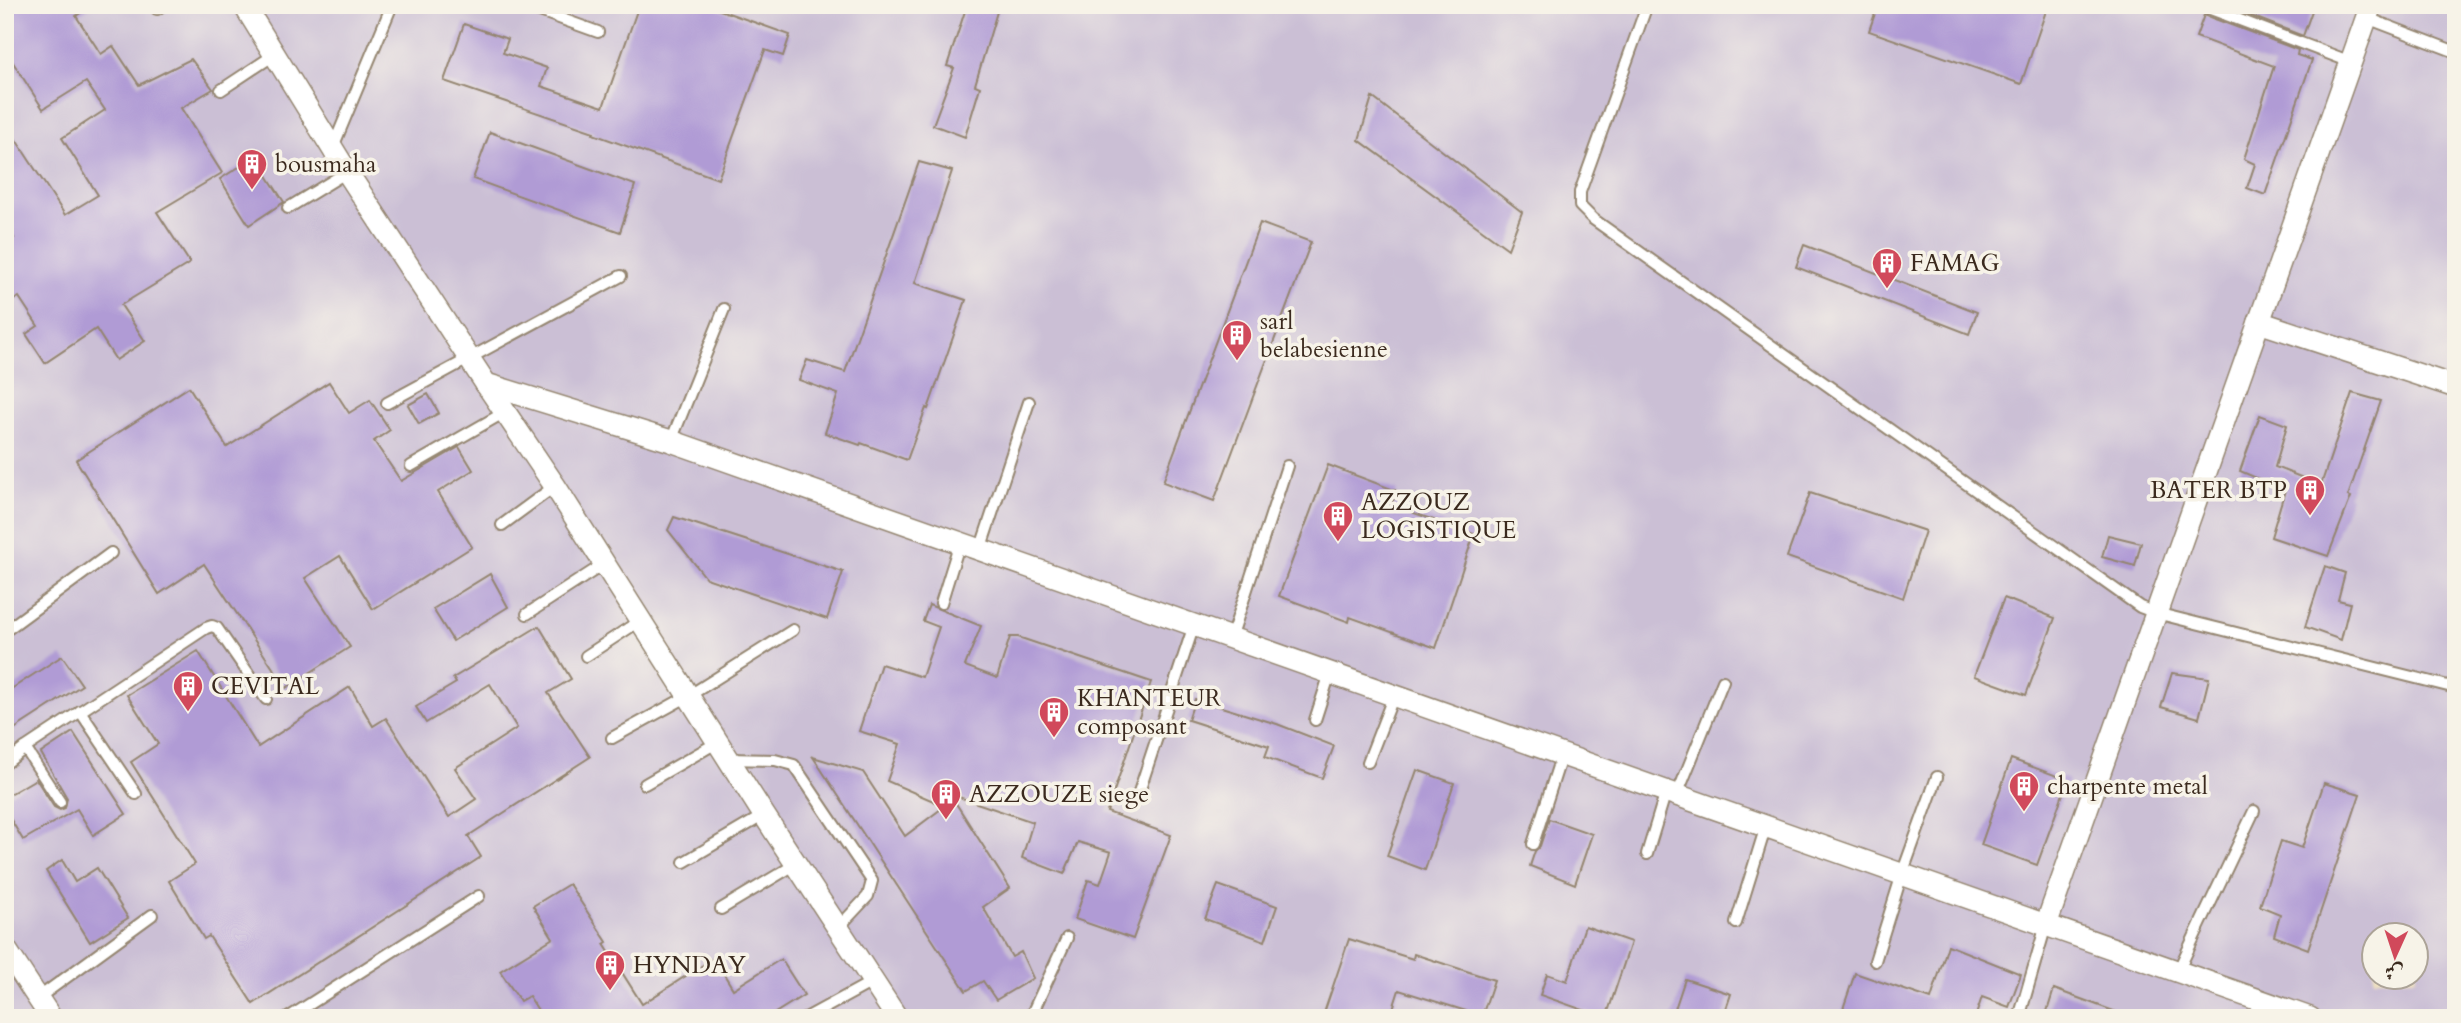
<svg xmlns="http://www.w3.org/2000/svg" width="2461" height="1023" font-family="Cardo,Amiri,serif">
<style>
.industrial{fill:#cbbfd5;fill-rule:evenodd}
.building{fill:#b09bd5}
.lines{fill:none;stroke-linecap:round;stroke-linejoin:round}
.service-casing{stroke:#94856f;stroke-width:14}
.minor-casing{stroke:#94856f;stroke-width:24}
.service{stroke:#fff;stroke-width:10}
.minor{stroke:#fff;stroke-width:21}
.labels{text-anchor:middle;stroke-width:7;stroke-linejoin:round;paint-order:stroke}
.poi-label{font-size:24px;fill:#3b2a1e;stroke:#f7f3e8;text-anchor:start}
</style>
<rect width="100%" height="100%" fill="#f7f3e8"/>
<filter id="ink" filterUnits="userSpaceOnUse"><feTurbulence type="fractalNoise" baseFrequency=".0143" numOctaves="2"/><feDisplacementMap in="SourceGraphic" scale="14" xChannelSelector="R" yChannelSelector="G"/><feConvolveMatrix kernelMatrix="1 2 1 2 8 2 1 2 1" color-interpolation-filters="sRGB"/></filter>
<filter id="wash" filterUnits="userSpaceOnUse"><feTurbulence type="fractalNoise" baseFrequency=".00686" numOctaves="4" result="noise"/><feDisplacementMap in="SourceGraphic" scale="28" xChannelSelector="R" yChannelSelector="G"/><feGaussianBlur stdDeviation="1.57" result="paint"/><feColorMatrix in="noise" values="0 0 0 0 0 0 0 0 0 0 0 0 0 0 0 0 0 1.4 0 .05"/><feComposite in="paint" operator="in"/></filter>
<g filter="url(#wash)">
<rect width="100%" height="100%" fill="#eee0c0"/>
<path class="industrial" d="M5,5H2456V1018H5ZM2374,936H2416V978H2374Z"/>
<g id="blocks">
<g class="building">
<polygon points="14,5 92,5 76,16 101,54 113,46 139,85 191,59 213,89 181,108 222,173 157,212 190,263 121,305 145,341 116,360 96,329 45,363 26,334 38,326 19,297 5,305 5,243 14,238 5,225 5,123 65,215 98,195 62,138 105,110 86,82 43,109 5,50 5,11"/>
<polygon points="639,5 706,5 790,35 783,56 765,50 718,179 593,134 594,132 444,81 464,24 508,39 503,53 547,68 541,86 603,107"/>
<polygon points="967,5 999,5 975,85 980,87 965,137 933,125 954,68 947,66"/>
<polygon points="1878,5 2048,5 2021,84 1869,31"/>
<polygon points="2223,5 2314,5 2303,36"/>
<polygon points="2204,15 2298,50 2297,55 2312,60 2265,195 2247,188 2255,164 2244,159 2274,66 2196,37"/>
<polygon points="1372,97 1522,212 1508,249 1359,140"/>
<polygon points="490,132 635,185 620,232 473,179"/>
<polygon points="255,157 284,202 249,225 220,179"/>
<polygon points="919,162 952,171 915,283 966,300 928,409 926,408 907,460 861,443 860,445 825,433 838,394 799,380 807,360 845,372"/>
<polygon points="1260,223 1311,242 1214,501 1163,482"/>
<polygon points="1804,245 1977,312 1969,334 1796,267"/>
<polygon points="329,382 349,413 370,400 390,430 374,441 401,481 459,447 473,470 438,492 472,547 373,609 340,556 305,578 350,647 286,688 204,564 159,594 76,460 189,387 227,447"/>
<polygon points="2352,393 2381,401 2348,496 2351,497 2328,556 2271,537 2285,490 2240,471 2260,415 2287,425 2275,467 2321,485"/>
<polygon points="428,394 439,413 419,424 408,405"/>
<polygon points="1328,465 1397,491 1391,505 1474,534 1436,648 1350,617 1349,622 1279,596"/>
<polygon points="1810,493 1925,531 1903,598 1787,557"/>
<polygon points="674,517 843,572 827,619 706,578 668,530"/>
<polygon points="2108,535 2141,543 2135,566 2102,557"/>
<polygon points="2325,566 2345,573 2338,600 2350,603 2341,640 2305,627"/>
<polygon points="490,574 508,607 453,641 433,609"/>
<polygon points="2004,598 2055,618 2026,695 1974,676"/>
<polygon points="929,605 981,626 965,666 997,678 1010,637 1018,637 1151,682 1107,812 1171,835 1133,939 1075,919 1088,880 1100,884 1111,852 1078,842 1064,874 1022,858 1033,822 950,794 1010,888 983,907 1012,957 1021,952 1033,978 996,1000 983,981 966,991 813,757 863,772 905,836 945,806 887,781 900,744 859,731 881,664 922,677 939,627 923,621"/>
<polygon points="539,626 571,679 548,693 590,757 468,836 481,857 253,1004 209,936 204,939 169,881 195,864 131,762 158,744 127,695 198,651 258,747 350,687 373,726 386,718 449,817 476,799 455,768 517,728 490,684 426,723 416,707 456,683 453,678"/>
<polygon points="62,656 82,685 5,735 5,693"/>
<polygon points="2172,673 2209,678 2199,718 2161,707"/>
<polygon points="1195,699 1277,724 1334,746 1322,778 1265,757 1269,746 1188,720"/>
<polygon points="73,732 126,814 93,835 77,809 23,840 5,810 5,797 36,779 54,807 60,810 65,808 67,798 41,753"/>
<polygon points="2011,759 2068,780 2037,865 1981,845"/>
<polygon points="1417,770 1454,783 1425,870 1387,856"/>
<polygon points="2324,783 2360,794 2308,949 2274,936 2280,914 2260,906 2281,841 2302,848"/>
<polygon points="1549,819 1592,834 1575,884 1530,866 1535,851 1540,846"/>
<polygon points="62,860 75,882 97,868 128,918 90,942 46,871"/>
<polygon points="569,884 607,942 604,944 642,1004 714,958 733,989 781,959 804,995 767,1018 543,1018 529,996 520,1001 500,971 553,938 533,906"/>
<polygon points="1218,885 1277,906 1265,941 1205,919"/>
<polygon points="1585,926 1631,942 1606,1018 1540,995 1547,974 1567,981"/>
<polygon points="1349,939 1413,959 1414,954 1494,980 1482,1016 1399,990 1390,1018 1337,1018 1324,1013"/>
<polygon points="1948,945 2021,974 2009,1007 1982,997 1975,1018 1840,1018 1855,973 1931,999"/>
<polygon points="1685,979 1731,994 1723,1018 1672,1018"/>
<polygon points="2054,989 2127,1016 2127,1018 2045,1018"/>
</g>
</g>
</g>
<g filter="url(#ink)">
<use href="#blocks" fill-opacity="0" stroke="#94856f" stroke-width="2"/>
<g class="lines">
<g class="service-casing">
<g id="service">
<polyline points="523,5 598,32"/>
<polyline points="1647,5 1580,192 1580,206 1593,219 2140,607 2156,613 2456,688"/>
<polyline points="2200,5 2351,62"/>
<polyline points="157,9 163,5"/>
<polyline points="2367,18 2456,52"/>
<polyline points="221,90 274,55"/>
<polyline points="333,147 392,5"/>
<polyline points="288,208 347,172"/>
<polyline points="387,403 621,276"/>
<polyline points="671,441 724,309"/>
<polyline points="411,466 505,412"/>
<polyline points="502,525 555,486"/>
<polyline points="980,550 1029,402"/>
<polyline points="941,603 960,542"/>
<polyline points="527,614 604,564"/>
<polyline points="5,631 111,553"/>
<polyline points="1231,638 1287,466"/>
<polyline points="586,656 641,620"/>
<polyline points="80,711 136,794"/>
<polyline points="1315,720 1330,673"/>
<polyline points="612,738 690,695 793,630"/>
<polyline points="25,748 60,802"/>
<polyline points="728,759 775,760 794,765 872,881 868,896 838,928"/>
<polyline points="1368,762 1394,695"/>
<polyline points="5,764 25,748 206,628 212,626 217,628 266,699"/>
<polyline points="645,784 718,742"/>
<polyline points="1139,792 1194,625"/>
<polyline points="1677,795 1723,681"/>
<polyline points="1533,844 1562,754"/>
<polyline points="1647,854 1666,791"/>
<polyline points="684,862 764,815"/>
<polyline points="721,909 796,864"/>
<polyline points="1736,923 1766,826"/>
<polyline points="1875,961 1902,874 1937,777"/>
<polyline points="2178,971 2254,811"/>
<polyline points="38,998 152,915"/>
<polyline points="288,1018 479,896"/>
<polyline points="806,1018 872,982"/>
<polyline points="1030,1018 1067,938"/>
<polyline points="2019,1018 2046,925"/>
</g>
</g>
<g class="minor-casing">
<g id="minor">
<polyline points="244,5 347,172 486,384 555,486 764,815 897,1018"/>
<polyline points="2259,322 2456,387"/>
<polyline points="486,384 671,441 2310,1018"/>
<polyline points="2046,925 2371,5"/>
<polyline points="5,948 51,1018"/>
</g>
</g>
<use href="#service" class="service"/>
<use href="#minor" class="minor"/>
</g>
</g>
<defs>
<g id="building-pin" transform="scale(1.575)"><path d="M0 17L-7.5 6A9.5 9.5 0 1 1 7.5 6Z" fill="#d1495b" stroke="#f7f3e8"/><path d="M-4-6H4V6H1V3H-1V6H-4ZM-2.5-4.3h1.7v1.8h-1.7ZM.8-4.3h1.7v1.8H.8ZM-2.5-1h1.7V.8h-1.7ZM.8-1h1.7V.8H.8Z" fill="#fff"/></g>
</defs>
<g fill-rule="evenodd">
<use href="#building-pin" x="252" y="164"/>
<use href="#building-pin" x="1887" y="263"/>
<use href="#building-pin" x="1237" y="335"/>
<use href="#building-pin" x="2310" y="490"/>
<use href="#building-pin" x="1338" y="516"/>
<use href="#building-pin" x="188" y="686"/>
<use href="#building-pin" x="1054" y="712"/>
<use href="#building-pin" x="2024" y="786"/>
<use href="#building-pin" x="946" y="794"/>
<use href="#building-pin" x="610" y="965"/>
</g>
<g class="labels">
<g class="poi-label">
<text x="275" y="172">bousmaha</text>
<text x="1910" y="271">FAMAG</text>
<text x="1260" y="329">sarl<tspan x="1260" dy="28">belabesienne</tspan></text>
<text x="2287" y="498" text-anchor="end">BATER BTP</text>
<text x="1361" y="510">AZZOUZ<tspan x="1361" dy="28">LOGISTIQUE</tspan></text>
<text x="211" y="694">CEVITAL</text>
<text x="1077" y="706">KHANTEUR<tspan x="1077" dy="28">composant</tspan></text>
<text x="2047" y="794">charpente metal</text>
<text x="969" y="802">AZZOUZE siege</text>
<text x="633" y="973">HYNDAY</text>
</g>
</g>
<rect width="2461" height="1023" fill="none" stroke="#f7f3e8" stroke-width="28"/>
<g transform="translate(2395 956) rotate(183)"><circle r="33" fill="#f7f3e8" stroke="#aca397" stroke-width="2"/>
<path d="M0-5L12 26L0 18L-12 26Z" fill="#d1495b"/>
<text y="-10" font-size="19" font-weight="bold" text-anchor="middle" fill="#3b2a1e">ش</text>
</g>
</svg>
